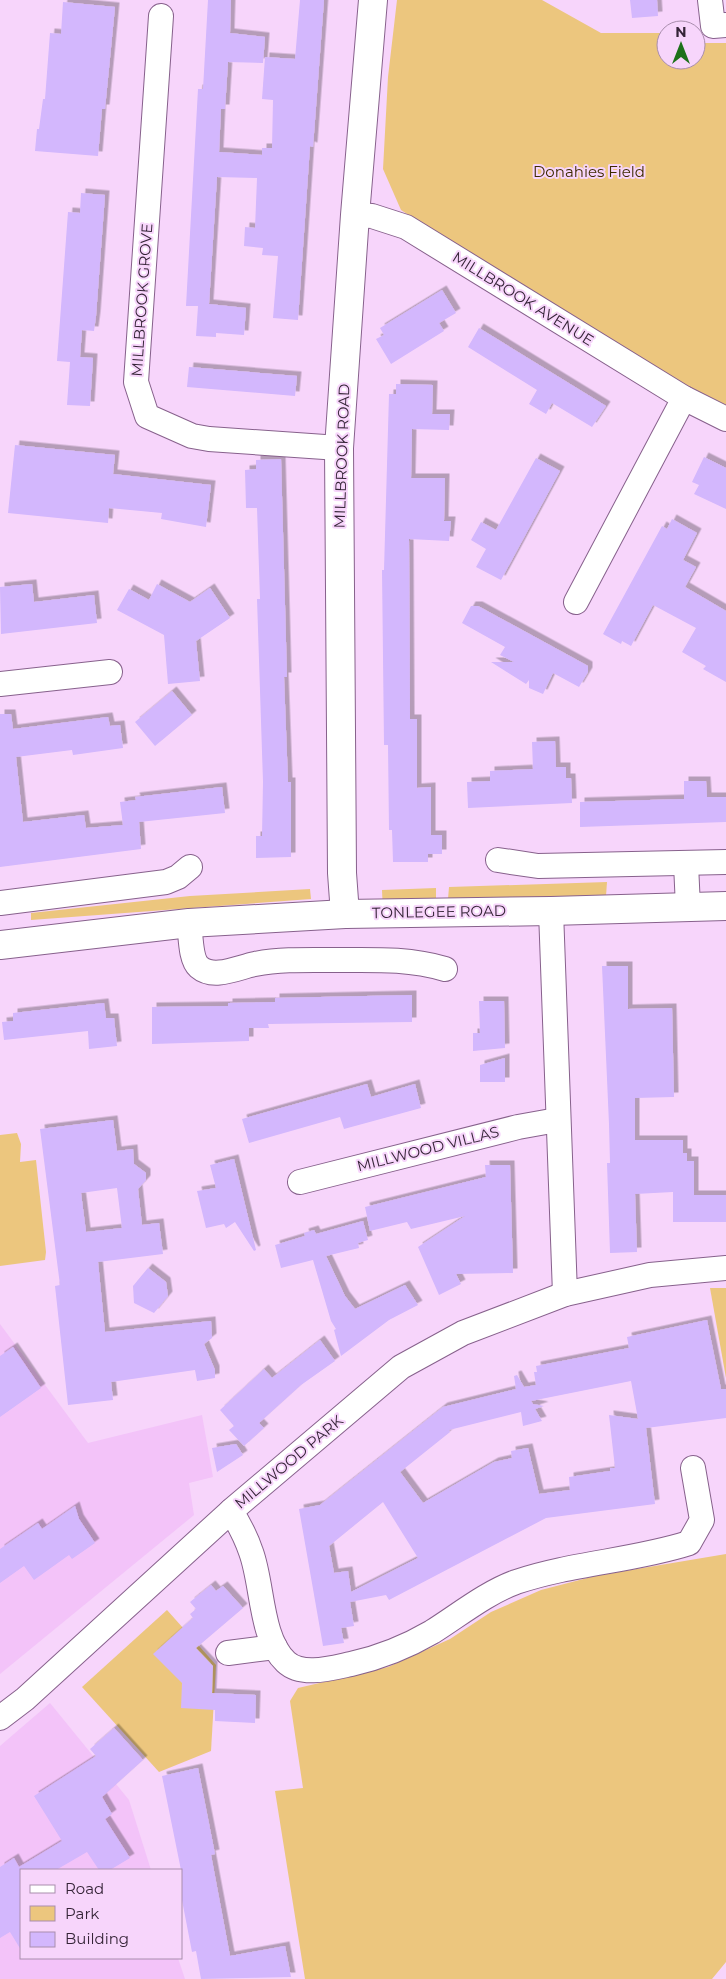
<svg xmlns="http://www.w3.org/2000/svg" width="726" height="1979" font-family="Montserrat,sans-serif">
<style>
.built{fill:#f3c3f9}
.green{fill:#ecc67e}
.building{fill:#d3b7fd;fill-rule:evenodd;filter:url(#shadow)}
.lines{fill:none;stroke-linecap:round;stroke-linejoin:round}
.minor-casing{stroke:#87618c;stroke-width:26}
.tertiary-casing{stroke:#87618c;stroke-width:30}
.secondary-casing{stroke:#87618c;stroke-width:30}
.minor{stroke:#fff;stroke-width:24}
.tertiary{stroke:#fff;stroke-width:28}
.secondary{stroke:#fff;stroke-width:28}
.labels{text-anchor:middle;stroke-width:4;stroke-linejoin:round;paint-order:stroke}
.park-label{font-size:15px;fill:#3e2b00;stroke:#f7d5fb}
.street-label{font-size:15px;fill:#352437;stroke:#f7d5fb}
</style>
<defs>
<filter id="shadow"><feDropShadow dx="4.5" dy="-4.5" stdDeviation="0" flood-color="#0004"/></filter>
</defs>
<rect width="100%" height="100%" fill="#f7d5fb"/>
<g class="built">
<polygon points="0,1324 88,1443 202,1415 213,1477 189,1483 194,1515 0,1674"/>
<polygon points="50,1703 129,1800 151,1870 21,1870 21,1958 178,1958 185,1979 0,1979 0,1746"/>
</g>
<g class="green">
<polygon points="397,0 542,0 601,33 666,33 666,60 696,60 696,43 726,43 726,418 685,398 401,210 383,169 388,77"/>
<polygon points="607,882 606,896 448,899 449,887"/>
<polygon points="436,888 436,911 383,913 382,890"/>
<polygon points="310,889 311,899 31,920 31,913 190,896"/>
<polygon points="17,1133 21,1144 20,1162 36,1160 46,1252 45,1260 0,1266 0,1135"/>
<polygon points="710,1288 726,1288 726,1378"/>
<polygon points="726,1554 726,1962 712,1979 305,1979 275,1791 303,1788 290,1701 298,1688 388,1667 450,1639 491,1612 541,1590 595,1576"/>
<polygon points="167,1610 216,1665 211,1751 159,1772 82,1687"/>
</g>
<g class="building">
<polygon points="208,0 231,0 230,33 265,37 263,63 228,62 225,109 221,109 219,152 262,155 262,148 272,148 273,100 262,99 265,57 295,59 300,0 324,0 313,147 310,146 298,320 273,318 278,256 262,255 263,248 244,246 245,227 255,228 257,178 217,177 209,304 246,308 244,335 216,333 216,337 196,336 198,306 186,306 198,89 203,89"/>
<polygon points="630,0 657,0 658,16 632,18"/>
<polygon points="63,2 115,7 105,109 102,109 98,156 35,151 37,129 39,129 43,99 45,99 50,33 61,34"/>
<polygon points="81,193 105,195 96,316 94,331 82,330 80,357 93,358 90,406 67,405 70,362 57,361 68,212 80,213"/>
<polygon points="442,290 456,313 439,323 444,331 391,364 376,339 384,335 380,328"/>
<polygon points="479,328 606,406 592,427 552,403 546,414 529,404 537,390 468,347"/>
<polygon points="189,367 297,376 295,396 187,387"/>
<polygon points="396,384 433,385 432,414 450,414 449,430 412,429 411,478 445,478 444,521 451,521 449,541 409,539 410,719 417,719 417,788 431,787 431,835 442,835 442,854 428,854 428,862 393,862 392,830 389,830 388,745 384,745 382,570 384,570 389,394 396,394"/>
<polygon points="15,445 115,455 113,474 211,485 206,527 161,519 162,513 109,508 108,523 8,513"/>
<polygon points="704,457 726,468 726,509 694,494 699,485 692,482"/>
<polygon points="536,458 560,471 501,580 476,567 486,549 471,540 481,522 496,530"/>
<polygon points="281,459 287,677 284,677 288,782 291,782 291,857 256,858 256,836 262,836 263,782 257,599 260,599 257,508 246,508 245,470 256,469 256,460"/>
<polygon points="672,519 697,533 683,560 696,567 685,587 726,611 726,682 703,669 706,666 682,652 696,628 653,605 631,646 622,641 621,644 603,634 662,526 667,529"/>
<polygon points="32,584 34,602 94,595 97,623 1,634 0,587"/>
<polygon points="157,584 190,602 210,588 230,618 196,641 200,681 168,684 164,635 117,610 129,589 149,600"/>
<polygon points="471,606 478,606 588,666 588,672 579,687 553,673 543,694 529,688 529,680 526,684 491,662 514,662 500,655 505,647 462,623"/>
<polygon points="172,691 192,715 155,746 135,722"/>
<polygon points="0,714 11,714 13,729 108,717 110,726 120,725 123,748 73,755 72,750 16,757 23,822 84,815 86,828 123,825 120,802 136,800 135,797 222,787 225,813 139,822 141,849 0,867"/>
<polygon points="555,741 556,767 566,767 566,778 571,778 572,803 468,808 467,782 490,781 490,771 533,769 532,742"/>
<polygon points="684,781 706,781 707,797 726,797 726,822 580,827 580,802 684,799"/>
<polygon points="602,966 628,966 628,1009 672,1008 674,1097 635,1098 635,1140 683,1140 683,1153 687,1153 687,1161 694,1161 694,1195 726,1195 726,1222 673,1222 673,1192 635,1194 637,1252 610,1253 607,1163 610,1163 609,1124"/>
<polygon points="412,995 412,1022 268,1024 269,1028 249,1028 249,1041 152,1044 152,1007 228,1006 228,1003 275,1002 275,998"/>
<polygon points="479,1001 504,1001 505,1048 473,1051 473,1033 480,1033"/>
<polygon points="104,1003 106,1018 114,1018 117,1046 89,1049 88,1031 4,1040 2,1022 13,1021 13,1013"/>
<polygon points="505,1058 505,1082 480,1082 480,1065"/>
<polygon points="367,1084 371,1097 415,1084 421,1108 344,1129 340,1117 249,1143 242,1119"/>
<path d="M113,1120L117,1151L133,1149L134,1164L146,1173V1180L138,1189L142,1225L159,1223L163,1254L98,1262L105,1332L211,1321L212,1338L204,1344L215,1370V1378L197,1381L195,1370L111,1382L113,1400L68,1405L55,1286L60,1285L40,1129ZM117,1188L122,1228L86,1232L81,1193Z"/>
<polygon points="234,1159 256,1250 254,1251 235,1222 226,1228 224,1224 206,1228 197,1191 216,1188 210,1165"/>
<polygon points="485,1165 510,1165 513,1273 456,1274 461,1284 439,1295 418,1247 465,1216 411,1229 407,1222 370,1231 365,1207 486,1177"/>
<polygon points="363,1221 368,1240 358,1243 359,1248 326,1256 345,1296 355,1309 405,1285 418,1305 389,1320 341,1356 334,1330 336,1329 331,1321 313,1260 281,1268 275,1245 305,1236 304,1233 314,1230 316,1234"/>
<polygon points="148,1268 166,1282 168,1296 154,1313 134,1303 133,1286"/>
<path d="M707,1320L721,1389H726V1418L646,1428L655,1504L546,1518L389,1600L386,1595L350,1602L354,1626L341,1628L344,1643L323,1646L299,1509L320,1505L443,1407L516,1389L514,1376L517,1375L524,1387L536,1385L534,1372H537L536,1366L629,1348L627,1337ZM631,1381L638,1419L609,1415L615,1468H610V1471L569,1477L570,1490L539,1494L528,1448L511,1451L512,1458L494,1462L423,1503L400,1472L450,1432L449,1430L521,1412L523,1426L542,1421L535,1409L544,1406L533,1404L531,1401ZM383,1502L418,1558L351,1592L348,1571L334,1573L329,1546Z"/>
<polygon points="320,1340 335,1361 301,1385 259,1423 264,1428 244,1446 229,1430 234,1426 220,1410 264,1369 272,1378"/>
<polygon points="13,1347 41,1388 0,1417 0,1356"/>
<polygon points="236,1444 243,1455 217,1472 212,1448"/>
<polygon points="75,1506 79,1519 95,1543 72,1559 69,1555 34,1580 24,1566 0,1583 0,1549 38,1523 42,1529"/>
<polygon points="211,1585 216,1591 223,1586 243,1608 196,1648 213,1666 212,1693 256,1695 255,1723 215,1721 215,1710 181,1708 182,1683 153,1654 193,1618 190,1614 196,1609 190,1602"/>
<polygon points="114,1728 143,1760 102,1797 112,1814 105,1819 130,1858 110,1870 99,1870 87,1852 56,1870 21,1870 21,1950 10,1932 0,1938 0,1867 14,1858 19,1867 62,1841 34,1796 96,1756 90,1749"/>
<polygon points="198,1768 215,1854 211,1855 230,1956 285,1946 291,1977 201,1979 196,1951 192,1952 181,1895 181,1870 162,1776"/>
</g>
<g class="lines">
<g class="minor-casing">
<g id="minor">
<polyline points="710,0 713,26 726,25"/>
<polyline points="161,16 136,382 147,416 192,436 209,439 339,448"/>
<polyline points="355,215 372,216 406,227 684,398 726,419"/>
<polyline points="576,602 684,398"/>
<polyline points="0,684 110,672"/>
<polyline points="498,860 538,866 726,862"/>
<polyline points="686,864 688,907"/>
<polyline points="0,903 166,882 178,877 190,867"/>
<polyline points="551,911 565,1294"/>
<path d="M189,923C191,935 190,959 199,967C214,980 239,967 255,964C281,959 308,960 335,960C372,960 408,958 445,969"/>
<polyline points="300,1182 518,1127 557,1120"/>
<path d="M693,1468L702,1520L689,1543C633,1561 572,1563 516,1582C486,1593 459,1615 432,1632C408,1646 378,1658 351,1664C332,1668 302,1677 286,1662C260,1638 263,1584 251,1552C246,1537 239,1524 231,1511L401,1367L463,1333L565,1294L650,1275L726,1268"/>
<polyline points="228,1653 275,1647"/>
<polyline points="0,1718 25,1699 231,1511"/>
</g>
</g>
<g class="tertiary-casing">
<polyline id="tertiary" points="345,914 342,873 339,448 355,215 373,0"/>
</g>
<g class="secondary-casing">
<polyline id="secondary" points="0,945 189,923 345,914 551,911 726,906"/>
</g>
<use href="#minor" class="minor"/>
<use href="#tertiary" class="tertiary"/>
<use href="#secondary" class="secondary"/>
</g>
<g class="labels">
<g class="park-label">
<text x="589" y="177">Donahies Field</text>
</g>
<g class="street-label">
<text transform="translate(523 299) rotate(32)" y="5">MILLBROOK AVENUE</text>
<text transform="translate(142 300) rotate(-86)" y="5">MILLBROOK GROVE</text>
<text transform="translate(342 456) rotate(-88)" y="5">MILLBROOK ROAD</text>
<text transform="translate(439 912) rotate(-1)" y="5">TONLEGEE ROAD</text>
<text transform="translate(428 1149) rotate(-14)" y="5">MILLWOOD VILLAS</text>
<text transform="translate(289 1462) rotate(-40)" y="5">MILLWOOD PARK</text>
</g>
</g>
<rect x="20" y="1869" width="162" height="90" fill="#f7d5fb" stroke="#a98ead"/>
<rect x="30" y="1885" width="25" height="8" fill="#ffffff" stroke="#a98ead"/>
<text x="65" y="1894" font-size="15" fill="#352437">Road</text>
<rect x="30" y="1906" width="25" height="15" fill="#ecc67e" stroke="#a98ead"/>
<text x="65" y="1919" font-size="15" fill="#352437">Park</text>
<rect x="30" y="1932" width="25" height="15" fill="#d3b7fd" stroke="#a98ead"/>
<text x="65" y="1944" font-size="15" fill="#352437">Building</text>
<g transform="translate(681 45)"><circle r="24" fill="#f7d5fb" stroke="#a98ead"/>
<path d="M0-4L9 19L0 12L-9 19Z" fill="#1d711a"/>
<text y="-8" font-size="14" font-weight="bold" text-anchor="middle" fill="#352437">N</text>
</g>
</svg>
